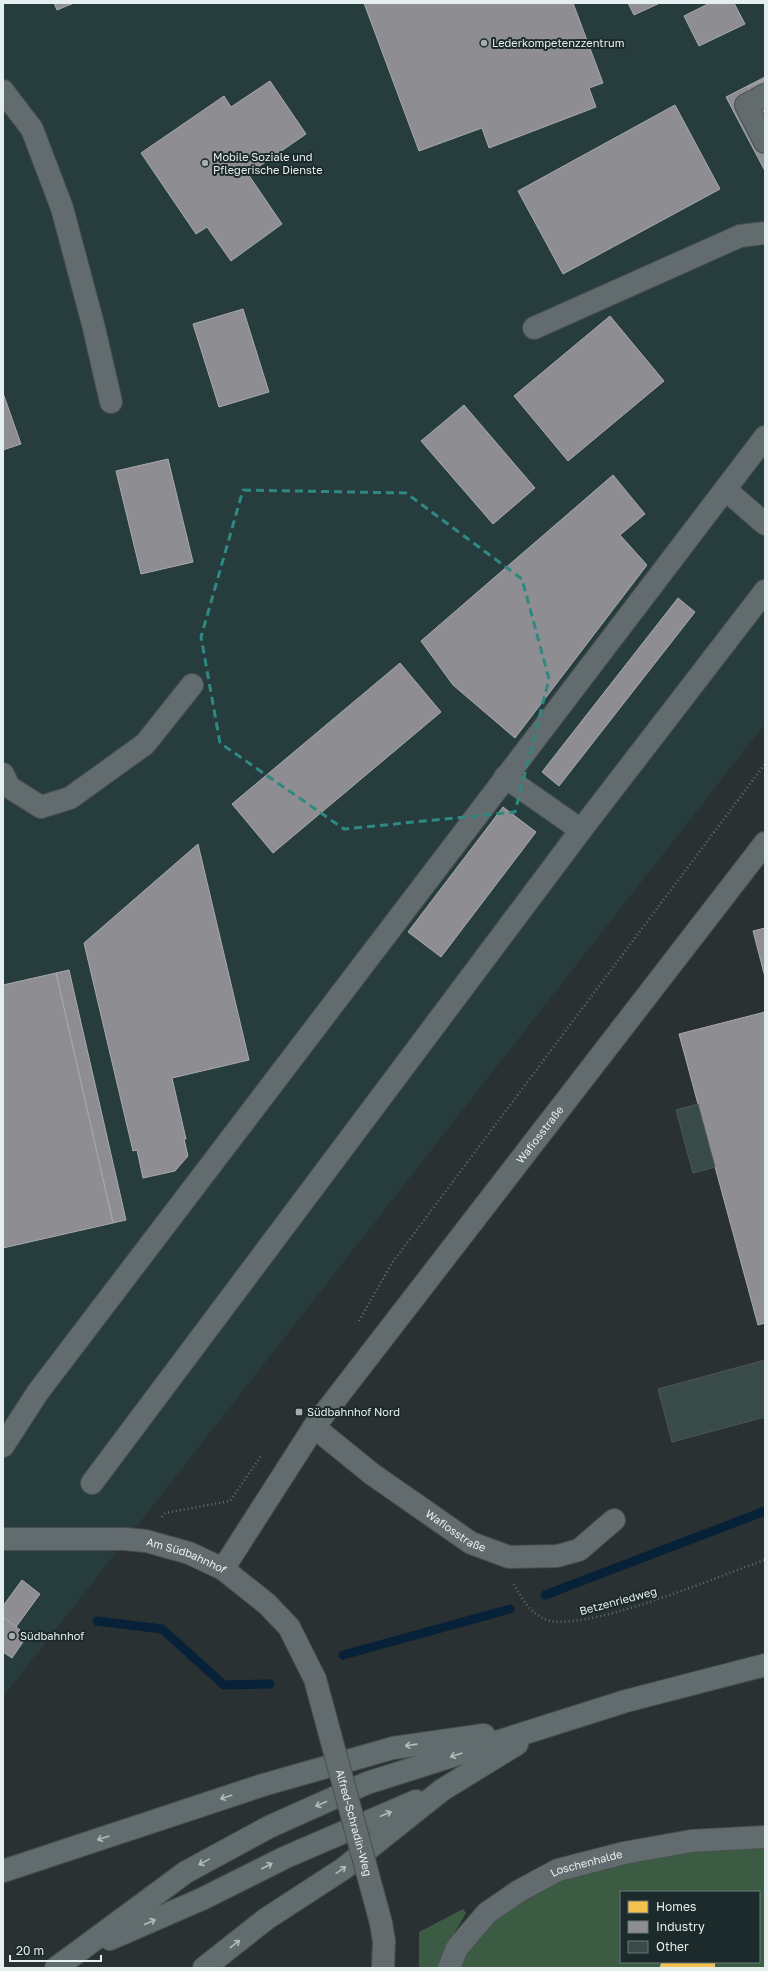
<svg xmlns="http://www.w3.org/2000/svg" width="768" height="1971" font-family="'Golos Text',sans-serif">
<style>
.built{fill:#273c3d}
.green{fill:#3b5c43;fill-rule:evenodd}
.homes{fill:#f2c14e;stroke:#eecf7f}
.industry{fill:#8d8d92;stroke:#a8aaae}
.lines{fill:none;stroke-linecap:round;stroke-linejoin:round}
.stream{stroke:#072138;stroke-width:9}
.building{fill:#394b49;stroke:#4f5555}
.minor-casing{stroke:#494f50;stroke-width:24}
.major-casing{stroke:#494f50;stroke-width:24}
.path{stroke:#656c6e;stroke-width:2.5;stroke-dasharray:1 3;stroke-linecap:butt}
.minor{stroke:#626b6e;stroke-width:22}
.major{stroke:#616c6e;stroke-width:22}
.minor-bridge-casing{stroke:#494f50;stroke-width:24;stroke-linecap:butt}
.minor-bridge{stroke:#626b6e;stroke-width:22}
.oneway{stroke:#b1bbbc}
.marked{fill:none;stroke:#2f8882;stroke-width:3;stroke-dasharray:8 5;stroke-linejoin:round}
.poi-dot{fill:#a4acae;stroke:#1c2a2b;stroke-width:1.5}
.labels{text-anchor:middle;stroke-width:4;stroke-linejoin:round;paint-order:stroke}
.poi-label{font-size:11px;fill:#e6eff0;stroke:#1c2a2b;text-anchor:start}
.street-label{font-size:11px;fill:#e6eff0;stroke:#1c2a2b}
</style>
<rect width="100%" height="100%" fill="#2a3132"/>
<polygon class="built" points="3,3 765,3 765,724 3,1697"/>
<g class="green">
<path d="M765,1840V1968H452L490,1916L559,1873ZM621,1892H759V1962H621Z"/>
<polygon points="463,1909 466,1913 448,1944 440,1968 419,1968 419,1932"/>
</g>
<polygon class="homes" points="662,1962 715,1962 714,1968 660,1968"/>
<g class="industry">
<polygon points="54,3 74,3 57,10"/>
<polygon points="364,3 573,3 603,83 589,88 596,107 489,148 482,128 419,151"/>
<polygon points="628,3 660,3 634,15"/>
<polygon points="710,3 734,3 745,24 699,46 684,16"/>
<polygon points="765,77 765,171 726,97"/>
<polygon points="765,79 765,121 748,87"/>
<polygon points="270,81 306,134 248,174 282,224 231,261 207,227 196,234 141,153 224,96 231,107"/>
<polygon points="675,105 720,189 563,274 518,191"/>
<polygon points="243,309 269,392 219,407 193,324"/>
<polygon points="610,316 664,381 568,461 514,396"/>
<polygon points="3,393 21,444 3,450"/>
<polygon points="464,405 535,488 493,524 421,441"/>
<polygon points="168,459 193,562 141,574 116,471"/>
<polygon points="613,475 645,514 620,535 647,565 515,738 453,685 421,641"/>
<polygon points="678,598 695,612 559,786 542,772"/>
<polygon points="400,663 441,712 273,853 232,804"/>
<polygon points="503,807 536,832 441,957 408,932"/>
<polygon points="198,844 249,1060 172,1078 186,1139 184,1139 188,1156 175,1171 143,1178 137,1150 133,1151 84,943"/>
<polygon points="765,928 765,977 753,931"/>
<polygon points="69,970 126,1220 113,1223 56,973"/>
<polygon points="56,973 113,1223 3,1248 3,985"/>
<polygon points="765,1012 765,1323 758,1325 679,1034"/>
<polygon points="22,1580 40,1594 16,1627 3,1617 3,1606"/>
<polygon points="3,1617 20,1630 17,1633 25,1639 12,1658 3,1652"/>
</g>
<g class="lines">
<g class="stream">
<polyline points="545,1595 765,1511"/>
<polyline points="97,1621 162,1629 224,1685 270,1684"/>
<polyline points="343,1655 510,1609"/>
</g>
</g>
<g class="building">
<polygon points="698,1104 715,1167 693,1173 676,1110"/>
<polygon points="765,1360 765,1417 672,1442 658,1389"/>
</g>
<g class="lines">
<g class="minor-casing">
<g id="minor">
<polyline points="3,91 32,129 62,208 93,324 111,402"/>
<polyline points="765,95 746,105 765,142"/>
<polyline points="534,328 740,236 765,233"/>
<polyline points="726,490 765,524"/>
<polyline points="3,774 9,787 41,807 70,798 145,744 192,685"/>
<polyline points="505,777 581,830"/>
<path id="s1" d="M314,1427L372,1474L471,1543L509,1557L557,1556L579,1550L614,1520"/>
<polyline points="3,1446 38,1392 765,437"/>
<polyline points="92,1483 581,830 765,591"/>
<path id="s2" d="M3,1539H125L146,1541L189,1553L223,1569L267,1604L289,1627L315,1679"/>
<path id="s3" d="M223,1569L314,1427L765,843"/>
<polyline points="383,1968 384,1941"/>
<path id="s4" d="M449,1968L457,1948L487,1913L519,1891L558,1870L624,1853L691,1841L765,1837"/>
</g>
</g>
<g class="major-casing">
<g id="major">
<polyline points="3,1871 263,1785 393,1748 484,1735"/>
<polyline points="110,1939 202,1899 286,1857 416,1801"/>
<polyline points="56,1968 186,1872 269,1827 367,1783 626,1701 765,1665"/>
<polyline points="204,1968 266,1919 343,1869 442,1790 517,1744"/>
</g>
</g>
<g class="path">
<polyline points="359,1321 392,1263 765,764"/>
<polyline points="162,1517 165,1513 230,1501 261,1456"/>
<path d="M514,1584C521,1597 528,1610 542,1618C576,1638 725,1573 765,1560"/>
</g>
<use href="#minor" class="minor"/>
<use href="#major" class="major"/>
<g class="minor-bridge-casing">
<g id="minor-bridge">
<path id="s5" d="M315,1679L381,1923L384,1941"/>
</g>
</g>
<use href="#minor-bridge" class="minor-bridge"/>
</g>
<defs><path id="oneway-shaft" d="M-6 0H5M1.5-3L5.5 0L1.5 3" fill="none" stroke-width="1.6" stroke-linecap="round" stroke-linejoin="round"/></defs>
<g class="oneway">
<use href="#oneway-shaft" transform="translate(411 1745) rotate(172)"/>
<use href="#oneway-shaft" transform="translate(456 1755) rotate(162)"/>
<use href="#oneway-shaft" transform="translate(226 1797) rotate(162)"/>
<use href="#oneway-shaft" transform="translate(321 1804) rotate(156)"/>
<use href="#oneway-shaft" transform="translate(386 1814) rotate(-23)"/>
<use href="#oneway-shaft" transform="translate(103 1838) rotate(162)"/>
<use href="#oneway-shaft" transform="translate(204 1862) rotate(151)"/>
<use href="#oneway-shaft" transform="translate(267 1866) rotate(-27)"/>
<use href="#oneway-shaft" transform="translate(341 1870) rotate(-35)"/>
<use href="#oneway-shaft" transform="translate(150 1922) rotate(-24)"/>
<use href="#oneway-shaft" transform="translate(235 1944) rotate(-38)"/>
</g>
<path class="marked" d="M243,490L406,493L522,579L549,679L515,812L344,829L220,743L201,637Z"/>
<g class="poi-dot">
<circle cx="484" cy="43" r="4"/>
<circle cx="205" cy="163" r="4"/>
<rect x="295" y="1408" width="8" height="8" rx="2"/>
<circle cx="12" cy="1636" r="4"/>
</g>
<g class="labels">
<g class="poi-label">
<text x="492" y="47">Lederkompetenzzentrum</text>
<text x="213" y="161">Mobile Soziale und<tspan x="213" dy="13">Pflegerische Dienste</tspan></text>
<text x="307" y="1416">Südbahnhof Nord</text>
<text x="20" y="1640">Südbahnhof</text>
</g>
<g class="street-label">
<text dy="4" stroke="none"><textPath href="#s3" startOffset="538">Wafiosstraße</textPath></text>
<text dy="4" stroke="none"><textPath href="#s1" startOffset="176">Wafiosstraße</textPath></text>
<text dy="4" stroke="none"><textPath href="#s2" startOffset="186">Am Südbahnhof</textPath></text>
<text transform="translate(618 1601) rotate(-15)" y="4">Betzenriedweg</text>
<text dy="4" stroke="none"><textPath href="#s5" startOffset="149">Alfred-Schradin-Weg</textPath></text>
<text dy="4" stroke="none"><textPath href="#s4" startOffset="180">Loschenhalde</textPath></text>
</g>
</g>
<rect width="768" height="1971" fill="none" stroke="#e6eff0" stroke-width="8"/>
<rect x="620" y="1891" width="140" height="72" fill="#1c2a2b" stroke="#6d797a"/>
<rect x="628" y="1901" width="20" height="12" fill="#f2c14e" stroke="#6d797a"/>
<text x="656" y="1911" font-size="12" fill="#e6eff0">Homes</text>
<rect x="628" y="1921" width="20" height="12" fill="#8d8d92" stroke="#6d797a"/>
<text x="656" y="1931" font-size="12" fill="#e6eff0">Industry</text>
<rect x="628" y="1941" width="20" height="12" fill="#394b49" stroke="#6d797a"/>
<text x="656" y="1951" font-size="12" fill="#e6eff0">Other</text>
<path d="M10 1955v6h91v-6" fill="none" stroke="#e6eff0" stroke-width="2"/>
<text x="16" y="1955" font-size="12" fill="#e6eff0" stroke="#1c2a2b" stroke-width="3" paint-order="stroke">20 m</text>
</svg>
